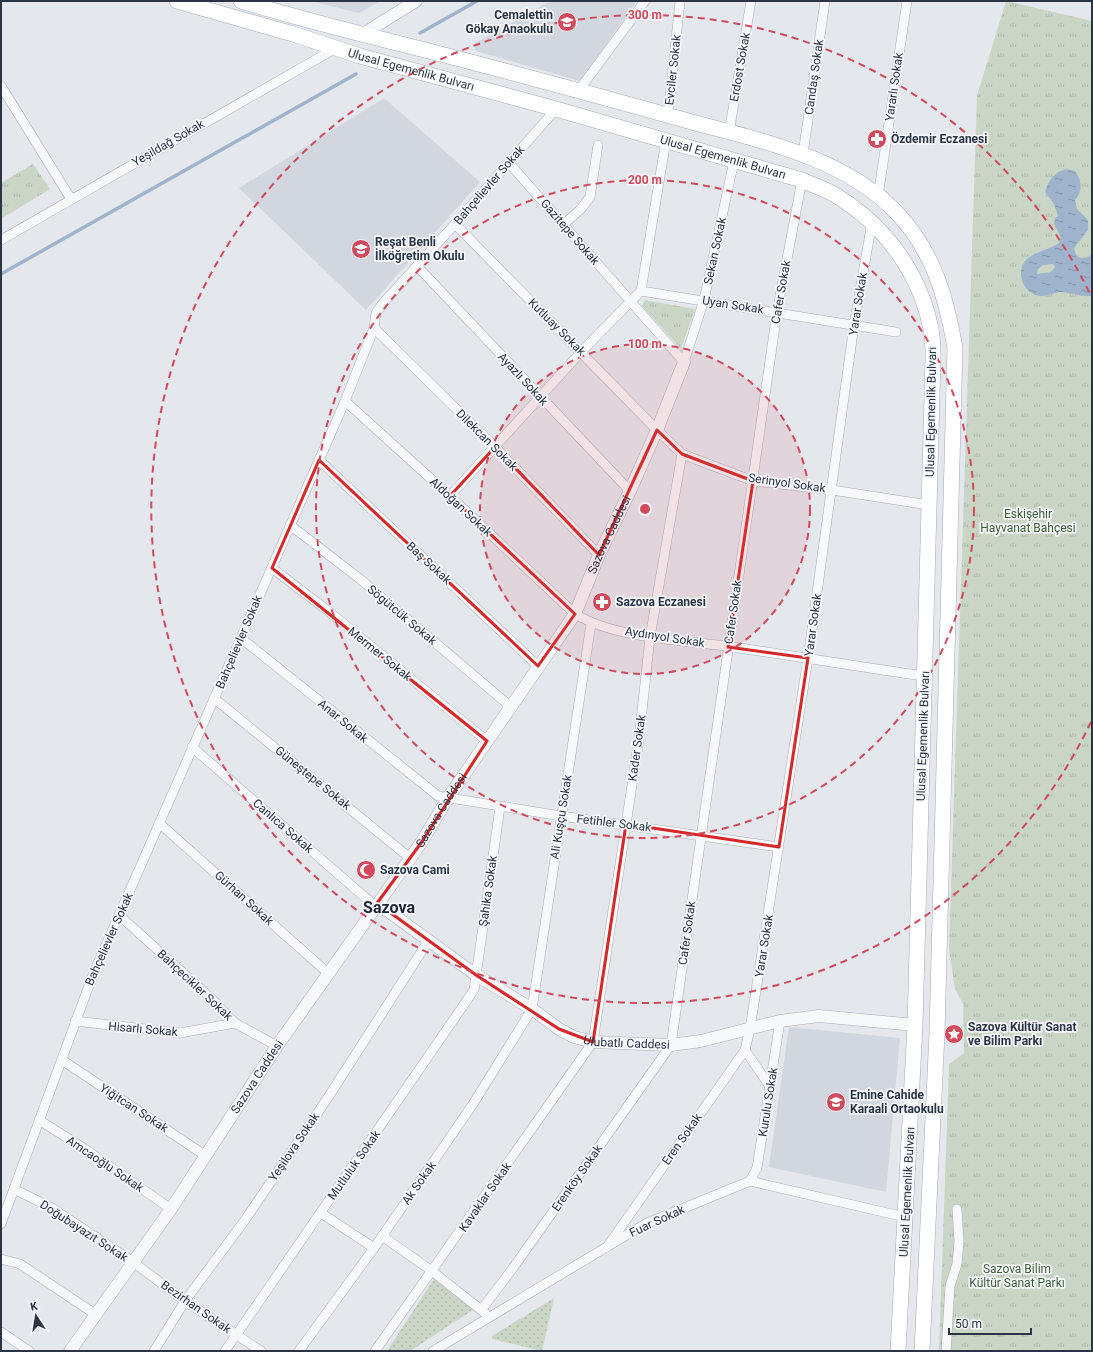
<svg xmlns="http://www.w3.org/2000/svg" width="1093" height="1352" viewBox="0 0 1093 1352" font-family="Roboto,sans-serif">
	<defs>
		<pattern id="grass-dots" width="8" height="8" patternUnits="userSpaceOnUse"><rect width="8" height="8" fill="#c9d6c5"/><path d="M2 2h.1M6 6h.1" fill="none" stroke="#adb8ab" stroke-width="1.8" stroke-linecap="round"/></pattern>
		<pattern id="park-tufts" width="24" height="20" patternUnits="userSpaceOnUse"><rect width="24" height="20" fill="#c9d6c5"/><path d="M3 7l-1-3M5 7V3M7 7l1-3M15 17l-1-3M17 17v-4M19 17l1-3" fill="none" stroke="#adb8ab"/></pattern>
		<pattern id="water-ripples" width="26" height="14" patternUnits="userSpaceOnUse"><rect width="26" height="14" fill="#9fb4cc"/><path d="M2 4q2-2 4 0t4 0M15 11q2-2 4 0t4 0" fill="none" stroke="#8293a7"/></pattern>
	</defs>
	<rect width="100%" height="100%" fill="#e4e7ec"/>
	<!-- built -->
	<g fill="#d2d6de">
		<polygon points="311,1 380,1 359,13"/>
		<polygon points="550,1 637,1 580,81 476,51 474,44"/>
		<polygon points="384,98 480,182 366,310 239,188"/>
		<polygon points="789,1027 900,1038 886,1192 769,1167"/>
	</g>
	<!-- grass -->
	<g fill="url(#grass-dots)">
		<polygon points="434,1279 473,1310 410,1351 387,1351"/>
		<polygon points="554,1298 542,1351 492,1339 492,1336"/>
	</g>
	<!-- park -->
	<g fill="url(#park-tufts)">
		<polygon points="1006,1 1092,21 1092,1351 939,1351 949,1064 964,1053 963,1004 955,989 949,949 977,96"/>
		<polygon points="33,164 50,189 1,219 1,183"/>
		<polygon points="645,300 695,309 681,349 642,306"/>
	</g>
	<!-- water -->
	<path fill="url(#water-ripples)" fill-rule="evenodd" d="M 1066,169 L 1075,171 C 1082,181 1083,190 1075,200 L 1077,209 L 1088,220 L 1088,230 L 1074,248 L 1076,255 L 1081,258 L 1089,257 L 1092,252 L 1092,296 C 1082,297 1071,293 1061,292 C 1054,292 1049,296 1043,296 C 1025,297 1014,273 1026,260 C 1035,251 1049,250 1059,243 L 1061,237 L 1054,224 L 1055,218 L 1058,216 L 1054,204 L 1045,192 C 1048,181 1054,172 1066,169 ZM 1053,264 L 1055,267 L 1051,272 L 1037,274 L 1038,269 L 1043,265 Z"/>
	<g fill="none" stroke-linecap="round" stroke-linejoin="round">
		<!-- stream -->
		<g stroke="#9fb4cc" stroke-width="3.5">
			<polyline points="420,33 477,1"/>
			<polyline points="1,274 356,74"/>
		</g>
		<defs>
			<g id="minor">
				<polyline points="1,86 71,199"/>
				<polyline points="579,90 645,1"/>
				<polyline points="668,116 680,1"/>
				<polyline points="729,133 751,1"/>
				<polyline points="803,154 825,1"/>
				<polyline points="509,163 684,362"/>
				<polyline points="878,197 907,1"/>
				<polyline points="455,224 657,430 682,454 753,481 832,490 929,505"/>
				<polyline points="564,224 581,209 590,197 598,145"/>
				<polyline points="1,240 336,48"/>
				<polyline points="417,266 630,491"/>
				<polyline points="641,291 896,332"/>
				<polyline points="374,328 495,447 599,555"/>
				<polyline points="684,362 704,300 734,161"/>
				<path d="M 345,401 L 450,496 L 575,614 C 617,639 683,640 732,647 C 796,656 860,667 924,676"/>
				<polyline points="319,460 538,666"/>
				<polyline points="450,496 581,352 641,291 666,140"/>
				<polyline points="290,525 360,579 511,707"/>
				<polyline points="272,568 327,610 487,741"/>
				<polyline points="241,638 438,796 561,816 779,847"/>
				<polyline points="215,699 410,858"/>
				<polyline points="192,747 375,906"/>
				<polyline points="159,823 329,974"/>
				<polyline points="120,916 213,1000 235,1023 277,1046"/>
				<polyline points="75,1021 180,1033 235,1023"/>
				<polyline points="745,1050 771,1088"/>
				<polyline points="62,1060 206,1156"/>
				<polyline points="39,1120 85,1149 171,1209"/>
				<polyline points="750,1181 757,1168 780,1021"/>
				<polyline points="14,1189 52,1208 133,1262 185,1301 261,1351"/>
				<polyline points="321,1213 374,1248"/>
				<polyline points="1,1224 94,972 345,401 374,328 376,313 384,302 455,224 556,109"/>
				<polyline points="382,1236 432,1271 485,1313"/>
				<polyline points="607,1247 745,1050 750,1029 808,658 854,325 872,222"/>
				<polyline points="1,1259 20,1264 95,1314"/>
				<polyline points="482,1309 513,1268 671,1045 777,312 802,180"/>
				<polyline points="1,1332 29,1351"/>
				<polyline points="154,1351 185,1301 245,1220 327,1099 429,940"/>
				<polyline points="225,1351 474,990 500,807"/>
				<polyline points="299,1351 374,1248 473,1104 532,1009 591,624"/>
				<polyline points="375,1351 593,1042 639,739 650,637 682,454"/>
				<polyline points="433,1351 645,1224 750,1181 905,1217"/>
				<polyline points="946,1351 950,1286 957,1264 959,1242 957,1209"/>
			</g>
			<g id="tertiary">
				<polyline points="363,34 416,1"/>
				<path id="s1" d="M 375,906 L 388,911 L 476,975 L 532,1009 L 559,1029 L 574,1037 L 593,1042 L 671,1045 L 701,1041 L 780,1021 L 819,1016 L 915,1025"/>
				<path id="s2" d="M 70,1351 L 171,1209 L 277,1046 L 421,843 L 448,798 L 575,614 L 599,555 L 630,491 L 657,430 L 684,362"/>
			</g>
			<g id="primary">
				<path id="s3" d="M 177,1 L 293,34 L 360,56 L 556,109 L 802,180 C 814,186 829,190 840,198 C 887,228 920,274 931,329 C 933,339 933,349 933,359 L 915,1025 L 898,1351"/>
				<path d="M 241,1 C 300,19 361,34 421,49 C 503,70 585,92 667,115 C 745,138 840,152 898,214 C 934,253 946,297 955,348 L 937,1033 L 922,1351"/>
			</g>
		</defs>
		<!-- minor casing -->
		<use href="#minor" stroke="#a9aeb7" stroke-width="10"/>
		<!-- tertiary casing -->
		<use href="#tertiary" stroke="#a9aeb7" stroke-width="13"/>
		<!-- primary casing -->
		<use href="#primary" stroke="#a3abb8" stroke-width="16"/>
		<!-- minor -->
		<use href="#minor" stroke="#f7f8fa" stroke-width="9"/>
		<!-- tertiary -->
		<use href="#tertiary" stroke="#f7f8fa" stroke-width="12"/>
		<!-- primary -->
		<use href="#primary" stroke="#fff" stroke-width="15"/>
	</g>
	<!-- marked area -->
	<path fill="none" stroke="#d62828" stroke-width="3" stroke-linejoin="round" d="M 657,430 L 682,454 L 753,481 L 728,647 L 808,658 L 779,847 L 626,824 L 593,1042 L 559,1029 L 476,975 L 388,911 L 375,906 L 421,843 L 487,741 L 272,568 L 319,460 L 538,666 L 575,614 L 450,496 L 495,447 L 599,555 Z"/>
	<!-- distance rings -->
	<circle cx="645" cy="509" r="165" fill="#d1495b" fill-opacity=".12"/>
	<g fill="none" stroke="#d1495b" stroke-width="2" stroke-dasharray="7 5">
		<circle cx="645" cy="509" r="165"/>
		<circle cx="645" cy="509" r="329"/>
		<path d="M1091 722A494 494 0 1 1 1091 296"/>
	</g>
	<!-- icons -->
	<defs>
		<symbol id="school-disc" viewBox="-11 -11 22 22"><circle r="9.5" fill="#d1495b" stroke="#f4f6f9"/><path d="M0-5L7-2L0 1L-7-2ZM-4 1L0 2.5L4 1V4Q0 6-4 4Z" fill="#fff"/></symbol>
		<symbol id="pharmacy-disc" viewBox="-11 -11 22 22"><circle r="9.5" fill="#d1495b" stroke="#f4f6f9"/><path d="M-2-6h4v4h4v4h-4v4h-4v-4h-4v-4h4Z" fill="#fff"/></symbol>
		<symbol id="mosque-disc" viewBox="-11 -11 22 22"><circle r="9.5" fill="#d1495b" stroke="#f4f6f9"/><path d="M3.5-4.9A6 6 0 1 0 3.5 4.9A5 5 0 1 1 3.5-4.9Z" fill="#fff"/></symbol>
		<symbol id="sight-disc" viewBox="-11 -11 22 22"><circle r="9.5" fill="#d1495b" stroke="#f4f6f9"/><path d="M0-6L1.8-2.2L6-1.7L2.9 1.2L3.7 5.4L0 3.3L-3.7 5.4L-2.9 1.2L-6-1.7L-1.8-2.2Z" fill="#fff"/></symbol>
	</defs>
	<g fill-rule="evenodd">
		<use href="#school-disc" x="556" y="11" width="22" height="22"/>
		<use href="#pharmacy-disc" x="866" y="128" width="22" height="22"/>
		<use href="#school-disc" x="350" y="238" width="22" height="22"/>
		<use href="#pharmacy-disc" x="591" y="591" width="22" height="22"/>
		<use href="#mosque-disc" x="355" y="859" width="22" height="22"/>
		<use href="#sight-disc" x="943" y="1023" width="22" height="22"/>
		<use href="#school-disc" x="825" y="1091" width="22" height="22"/>
	</g>
	<g text-anchor="middle" dominant-baseline="central" stroke-width="3.5" stroke-linejoin="round" paint-order="stroke">
		<!-- poi labels -->
		<g font-size="12" font-weight="bold" fill="#2b3445" stroke="#f4f6f9" text-anchor="start">
			<text x="553" y="15" text-anchor="end">Cemalettin<tspan x="553" dy="14">Gökay Anaokulu</tspan></text>
			<text x="891" y="139">Özdemir Eczanesi</text>
			<text x="375" y="242">Reşat Benli<tspan x="375" dy="14">İlköğretim Okulu</tspan></text>
			<text x="616" y="602">Sazova Eczanesi</text>
			<text x="380" y="870">Sazova Cami</text>
			<text x="968" y="1027">Sazova Kültür Sanat<tspan x="968" dy="14">ve Bilim Parkı</tspan></text>
			<text x="850" y="1095">Emine Cahide<tspan x="850" dy="14">Karaali Ortaokulu</tspan></text>
		</g>
		<!-- street labels -->
		<g font-size="12" fill="#2b3445" stroke="#f4f6f9">
			<text transform="translate(740 67) rotate(-80)">Erdost Sokak</text>
			<text stroke="none"><textPath href="#s3" startOffset="244">Ulusal Egemenlik Bulvarı</textPath></text>
			<text transform="translate(673 70) rotate(-84)">Evciler Sokak</text>
			<text transform="translate(814 77) rotate(-82)">Candaş Sokak</text>
			<text transform="translate(894 87) rotate(-82)">Yararlı Sokak</text>
			<text transform="translate(168 143) rotate(-30)">Yeşildağ Sokak</text>
			<text stroke="none"><textPath href="#s3" startOffset="568">Ulusal Egemenlik Bulvarı</textPath></text>
			<text transform="translate(489 185) rotate(-49)">Bahçelievler Sokak</text>
			<text transform="translate(570 232) rotate(49)">Gazitepe Sokak</text>
			<text transform="translate(715 251) rotate(-78)">Sekan Sokak</text>
			<text transform="translate(781 292) rotate(-80)">Cafer Sokak</text>
			<text transform="translate(858 304) rotate(-81)">Yarar Sokak</text>
			<text transform="translate(733 305) rotate(9)">Uyan Sokak</text>
			<text transform="translate(557 327) rotate(45)">Kutluay Sokak</text>
			<text transform="translate(523 379) rotate(47)">Ayazlı Sokak</text>
			<text transform="translate(931 412) rotate(-89)">Ulusal Egemenlik Bulvarı</text>
			<text transform="translate(487 440) rotate(45)">Dilekcan Sokak</text>
			<text transform="translate(787 483) rotate(8)">Serinyol Sokak</text>
			<text transform="translate(461 507) rotate(43)">Aldoğan Sokak</text>
			<text stroke="none"><textPath href="#s2" startOffset="980">Sazova Caddesi</textPath></text>
			<text transform="translate(429 563) rotate(43)">Baş Sokak</text>
			<text transform="translate(733 612) rotate(-82)">Cafer Sokak</text>
			<text transform="translate(402 615) rotate(40)">Sögütcük Sokak</text>
			<text transform="translate(813 625) rotate(-82)">Yarar Sokak</text>
			<text transform="translate(665 637) rotate(9)">Aydınyol Sokak</text>
			<text transform="translate(239 642) rotate(-67)">Bahçelievler Sokak</text>
			<text transform="translate(380 654) rotate(39)">Mermer Sokak</text>
			<text transform="translate(343 721) rotate(39)">Anar Sokak</text>
			<text transform="translate(923 736) rotate(-88)">Ulusal Egemenlik Bulvarı</text>
			<text transform="translate(637 748) rotate(-82)">Kader Sokak</text>
			<text transform="translate(313 778) rotate(39)">Güneştepe Sokak</text>
			<text stroke="none"><textPath href="#s2" startOffset="656">Sazova Caddesi</textPath></text>
			<text transform="translate(561 817) rotate(-81)">Ali Kuşçu Sokak</text>
			<text transform="translate(614 823) rotate(7)">Fetihler Sokak</text>
			<text transform="translate(283 826) rotate(41)">Canlıca Sokak</text>
			<text transform="translate(488 891) rotate(-82)">Şahika Sokak</text>
			<text transform="translate(244 898) rotate(42)">Gürhan Sokak</text>
			<text transform="translate(687 933) rotate(-82)">Cafer Sokak</text>
			<text transform="translate(109 939) rotate(-66)">Bahçelievler Sokak</text>
			<text transform="translate(764 946) rotate(-81)">Yarar Sokak</text>
			<text transform="translate(195 985) rotate(43)">Bahçecikler Sokak</text>
			<text transform="translate(143 1029) rotate(5)">Hisarlı Sokak</text>
			<text stroke="none"><textPath href="#s1" startOffset="292">Ulubatlı Caddesi</textPath></text>
			<text stroke="none"><textPath href="#s2" startOffset="332">Sazova Caddesi</textPath></text>
			<text transform="translate(768 1102) rotate(-81)">Kurulu Sokak</text>
			<text transform="translate(134 1108) rotate(33)">Yiğitcan Sokak</text>
			<text transform="translate(682 1139) rotate(-55)">Eren Sokak</text>
			<text transform="translate(294 1147) rotate(-56)">Yeşilova Sokak</text>
			<text transform="translate(105 1164) rotate(34)">Amcaoğlu Sokak</text>
			<text transform="translate(354 1165) rotate(-55)">Mutluluk Sokak</text>
			<text transform="translate(577 1178) rotate(-55)">Erenköy Sokak</text>
			<text transform="translate(419 1183) rotate(-55)">Ak Sokak</text>
			<text transform="translate(907 1192) rotate(-87)">Ulusal Egemenlik Bulvarı</text>
			<text transform="translate(485 1197) rotate(-55)">Kavaklar Sokak</text>
			<text transform="translate(657 1221) rotate(-25)">Fuar Sokak</text>
			<text transform="translate(84 1231) rotate(33)">Doğubayazıt Sokak</text>
			<text transform="translate(196 1307) rotate(35)">Bezirhan Sokak</text>
		</g>
		<!-- park labels -->
		<g font-size="12" fill="#3f6138" stroke="#f4f6f9">
			<text x="1028" y="514">Eskişehir<tspan x="1028" dy="14">Hayvanat Bahçesi</tspan></text>
			<text x="1017" y="1269">Sazova Bilim<tspan x="1017" dy="14">Kültür Sanat Parkı</tspan></text>
		</g>
		<!-- district labels -->
		<g font-size="16" font-weight="bold" fill="#1d2536" stroke="#f4f6f9">
			<text x="389" y="907">Sazova</text>
		</g>
	</g>
	<circle cx="645" cy="509" r="6" fill="#d1495b" stroke="#f4f6f9" stroke-width="2"/>
	<g font-size="12" text-anchor="middle" font-weight="bold" fill="#d1495b" stroke="#f4f6f9" stroke-width="3.5" stroke-linejoin="round" paint-order="stroke">
		<text x="645" y="19">300 m</text>
		<text x="645" y="184">200 m</text>
		<text x="645" y="348">100 m</text>
	</g>
	<!-- border -->
	<rect width="1093" height="1352" fill="none" stroke="#2b3445" stroke-width="4"/>
	<!-- north arrow -->
	<g transform="translate(36 1316) rotate(348)" stroke="#f4f6f9" stroke-width="3" paint-order="stroke">
	<path d="M0-3L7 15L0 10L-7 15Z" fill="#2b3445"/>
	<text y="-6" font-size="11" font-weight="bold" text-anchor="middle" fill="#2b3445">K</text>
	</g>
	<!-- scale -->
	<path d="M949 1328v6h82v-6" fill="none" stroke="#2b3445" stroke-width="2"/>
	<text x="955" y="1328" font-size="12" fill="#2b3445" stroke="#f4f6f9" stroke-width="3" paint-order="stroke">50 m</text>
</svg>
